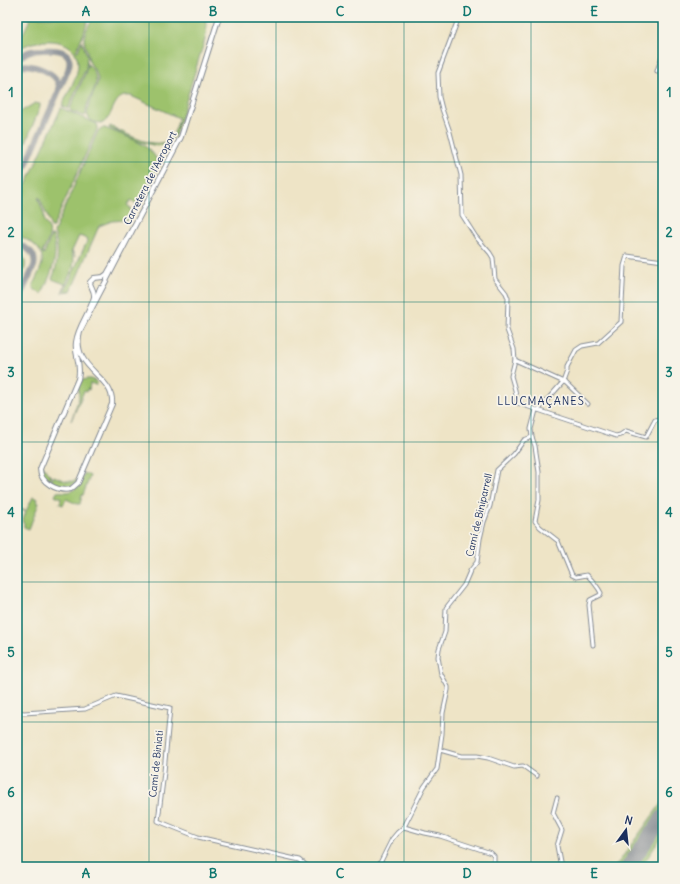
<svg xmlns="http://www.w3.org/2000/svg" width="680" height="884" viewBox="0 0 680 884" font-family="Delius,sans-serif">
	<rect width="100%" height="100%" fill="#f7f3e8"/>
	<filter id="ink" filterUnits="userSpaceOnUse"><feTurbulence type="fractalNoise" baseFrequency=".025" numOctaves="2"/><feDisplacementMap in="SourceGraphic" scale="8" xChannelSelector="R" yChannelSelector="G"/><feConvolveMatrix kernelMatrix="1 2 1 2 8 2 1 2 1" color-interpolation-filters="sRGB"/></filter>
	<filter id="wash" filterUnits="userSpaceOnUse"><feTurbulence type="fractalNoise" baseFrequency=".012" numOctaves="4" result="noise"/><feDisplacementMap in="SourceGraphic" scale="16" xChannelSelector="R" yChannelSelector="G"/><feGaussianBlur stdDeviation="0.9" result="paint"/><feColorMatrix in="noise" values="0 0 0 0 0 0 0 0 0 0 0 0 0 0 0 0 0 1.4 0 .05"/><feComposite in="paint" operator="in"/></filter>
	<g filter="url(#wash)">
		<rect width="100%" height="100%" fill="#eee4c6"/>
		<!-- green -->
		<g fill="#9dc26c" stroke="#5c7865">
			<path d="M 31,17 L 89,17 L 84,32 L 76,51 L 78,51 L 82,41 L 87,56 L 86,68 L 68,109 L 62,106 C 67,94 79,75 78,63 C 76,34 34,38 17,50 L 18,44 Z"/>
			<path d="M 94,17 L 204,17 C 210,31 204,42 200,55 L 178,128 L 175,136 L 169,142 L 164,145 L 157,146 L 140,142 L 109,128 L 110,126 C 124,132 158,153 170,138 C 175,133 177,124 179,118 L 131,96 C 112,93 115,115 103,123 C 71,123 98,92 98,79 C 97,72 93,69 90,63 C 88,59 88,55 87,51 C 86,47 84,43 84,39 C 84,32 90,23 94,17 Z"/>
			<path d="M 88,64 C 90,67 94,70 95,75 C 100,88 84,101 86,115 L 84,116 L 71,111 L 70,109 L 85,74 Z"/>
			<polygon points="35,103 40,104 40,107 17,165 17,114"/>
			<path d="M 61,108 L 97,124 L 98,127 L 53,227 L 51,227 C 49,224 50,221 48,218 C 45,211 42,204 39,197 L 38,198 L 44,214 L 44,222 C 55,231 47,242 42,253 L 44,254 L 51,236 L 53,236 C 59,259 51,273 42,294 L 36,291 L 33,287 C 34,280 39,274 41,267 C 47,249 30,241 17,235 L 17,205 Z"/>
			<path d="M 101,128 L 105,128 C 123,136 160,145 158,169 L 138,205 L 131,200 L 127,205 L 131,208 L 130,209 L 133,212 L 131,218 L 127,220 L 112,221 L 99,226 L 71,291 L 64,292 L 88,239 L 79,236 L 72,251 L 75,257 L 72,251 L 71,252 L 74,260 L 73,267 L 62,293 L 65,284 L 52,279 C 59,262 59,249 54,232 L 98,131 Z"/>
			<path d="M 17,252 C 30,258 26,273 17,281 Z"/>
			<polygon points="87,379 91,379 97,382 96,385 90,383 89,390 87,389 86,392 84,391 71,421 79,398 78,386 82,380"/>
			<path d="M 43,465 L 46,471 L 50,475 L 49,476 L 52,476 L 50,481 L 51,482 L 54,476 C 62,480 69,483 77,480 L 78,481 L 70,487 C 60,488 51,484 43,477 L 42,471 Z"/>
			<path d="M 84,473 L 90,476 L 83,495 L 82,495 L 80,504 L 77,504 L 66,499 L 63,505 L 60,504 L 61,498 L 59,497 L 56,497 L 55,496 L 57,492 C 61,491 63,492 67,492 C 78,491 81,481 84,473 Z"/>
			<polygon points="33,497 38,499 37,502 39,503 29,529 24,527 24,523 22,522 26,512 17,508 26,511"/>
			<polygon points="663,801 663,810 624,867 615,867"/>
			<polygon points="663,824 663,835 641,867 634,867"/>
		</g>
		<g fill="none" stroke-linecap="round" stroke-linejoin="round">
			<!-- taxiway -->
			<g stroke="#848a92" stroke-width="6">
				<path d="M 17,59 C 20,57 24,54 28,52 C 33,50 38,50 43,50 C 57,49 75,50 68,70 L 17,185"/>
				<path d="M 17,66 C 31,63 60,72 59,89"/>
				<path d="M 17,244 C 28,248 37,253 34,266 L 17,303"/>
			</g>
			<!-- runway -->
			<polyline stroke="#848a92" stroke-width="15" points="628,867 663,817"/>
		</g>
	</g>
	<g filter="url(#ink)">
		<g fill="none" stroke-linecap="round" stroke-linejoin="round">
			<defs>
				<g id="minor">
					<polyline points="459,17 438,73 439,97 442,109 450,132 461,175 462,215 476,237 490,253 493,258 495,279 506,293 508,298 507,330 514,349 515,360 511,376 515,390 517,403 616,436 620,435 626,431 646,437 655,420 663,418"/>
					<polyline points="657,71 663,53"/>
					<polyline points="515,360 566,383 588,404"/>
					<path d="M 536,410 L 531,429 L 532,437 L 535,446 L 539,472 L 539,500 L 535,521 L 540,527 L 558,541 L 572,575 L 576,577 L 587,575 C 592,580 598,587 601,593 L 600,595 L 590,600 L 589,605 L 593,645"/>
					<polyline points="538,410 563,382 567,371 567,367 576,350 582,346 598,343 621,322 624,266 627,256 663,261"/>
					<polyline points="17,712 24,713 85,709 116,696 170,708 164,772 158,821 198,837 300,860 308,867"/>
					<polyline points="440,750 461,756 477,756 488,758 514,767 523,766 537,776"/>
					<polyline points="557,798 553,813 562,830 557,846 561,867"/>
					<polyline points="404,827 425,833 440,836 491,853 494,856 494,867"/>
					<polyline points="378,867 392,839 397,833 404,827 424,787 437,769 442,734 443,713 448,690 448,687 441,674 438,657 439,649 445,632 446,608 464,585 470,571 477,562 480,539 484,522 490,506 497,470 514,454 524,440 532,437"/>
				</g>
				<g id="major">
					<path d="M 144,208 L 107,274 L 103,277 L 94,278 L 90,282 C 90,287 95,290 94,297 C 90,313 78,326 76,342 C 74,356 82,363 78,379 L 40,469 C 40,483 58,492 71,489 L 78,483 L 112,404 C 115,375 70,370 80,331 L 181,137 L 219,17"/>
					<polyline points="97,296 100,288"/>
				</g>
			</defs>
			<!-- minor casing -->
			<use href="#minor" stroke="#848a92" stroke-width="5"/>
			<!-- major casing -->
			<use href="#major" stroke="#848a92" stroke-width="6"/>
			<!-- minor -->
			<use href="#minor" stroke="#fff" stroke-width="3"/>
			<!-- major -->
			<use href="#major" stroke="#fff" stroke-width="4"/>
		</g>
	</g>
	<!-- grid -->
	<path fill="none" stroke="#0f766e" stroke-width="1" stroke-opacity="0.55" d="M 149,17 L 149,867M 276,17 L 276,867M 404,17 L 404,867M 531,17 L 531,867M 17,162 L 663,162M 17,302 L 663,302M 17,442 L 663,442M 17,582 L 663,582M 17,722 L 663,722"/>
	<g text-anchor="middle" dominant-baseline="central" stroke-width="3.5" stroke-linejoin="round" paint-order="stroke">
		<!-- street labels -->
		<g font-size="10" fill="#1b2f5e" stroke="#f7f3e8">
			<text transform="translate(150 178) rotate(-63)">Carretera de l'Aeroport</text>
			<text transform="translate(479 515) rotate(-77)">Camí de Biniparrell</text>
			<text transform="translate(156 764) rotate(-84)">Camí de Biniati</text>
		</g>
		<!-- neighbourhood labels -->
		<g font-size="11" letter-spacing="1" fill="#1b2f5e" stroke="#f7f3e8">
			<text x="541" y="401">LLUCMAÇANES</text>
		</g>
	</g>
	<!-- margin -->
	<rect width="680" height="884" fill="none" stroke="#f7f3e8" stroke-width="44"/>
	<!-- north arrow -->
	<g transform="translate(626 830) rotate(15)" stroke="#f7f3e8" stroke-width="3" paint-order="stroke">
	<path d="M0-3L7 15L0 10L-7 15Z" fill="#1b2f5e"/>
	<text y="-6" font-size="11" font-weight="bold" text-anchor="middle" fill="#1b2f5e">N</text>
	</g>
	<rect x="22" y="22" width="636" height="840" fill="none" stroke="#0f766e" stroke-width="1.5"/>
	<g font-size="13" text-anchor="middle" font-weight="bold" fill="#0f766e">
		<text x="86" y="16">A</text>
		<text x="213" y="16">B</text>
		<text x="340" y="16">C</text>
		<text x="467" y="16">D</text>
		<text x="594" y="16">E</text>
		<text x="11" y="97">1</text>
		<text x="669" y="97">1</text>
		<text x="11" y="237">2</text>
		<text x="669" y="237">2</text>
		<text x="11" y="377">3</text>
		<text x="669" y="377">3</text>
		<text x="11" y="517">4</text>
		<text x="669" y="517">4</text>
		<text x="11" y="657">5</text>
		<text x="669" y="657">5</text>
		<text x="11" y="797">6</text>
		<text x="669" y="797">6</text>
		<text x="86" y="878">A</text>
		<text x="213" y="878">B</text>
		<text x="340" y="878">C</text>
		<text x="467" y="878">D</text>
		<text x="594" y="878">E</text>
	</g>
</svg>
